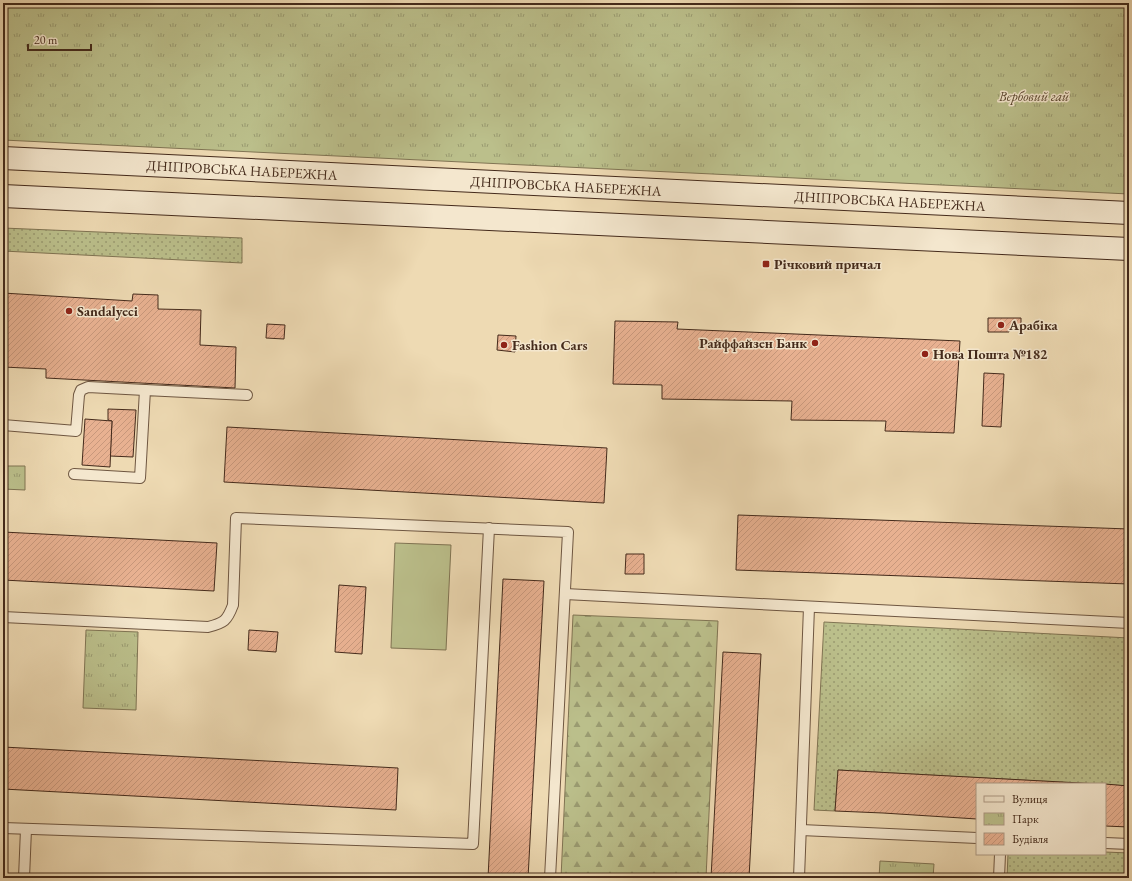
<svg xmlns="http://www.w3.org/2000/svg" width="1132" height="881" viewBox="0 0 1132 881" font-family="'EB Garamond',serif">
	<defs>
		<pattern id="grass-dots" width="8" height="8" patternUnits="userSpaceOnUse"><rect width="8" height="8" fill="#bbbf8b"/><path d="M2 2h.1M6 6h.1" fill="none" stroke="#9a9b71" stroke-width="1.8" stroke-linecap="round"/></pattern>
		<pattern id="forest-firs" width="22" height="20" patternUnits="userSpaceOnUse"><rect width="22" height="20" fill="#bbbf8b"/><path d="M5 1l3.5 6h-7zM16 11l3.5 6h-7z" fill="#9a9b71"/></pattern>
		<pattern id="park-tufts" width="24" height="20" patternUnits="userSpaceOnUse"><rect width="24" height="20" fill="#bbbf8b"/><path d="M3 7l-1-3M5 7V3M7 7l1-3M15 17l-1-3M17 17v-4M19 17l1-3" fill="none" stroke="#9a9b71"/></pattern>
		<pattern id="building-hatch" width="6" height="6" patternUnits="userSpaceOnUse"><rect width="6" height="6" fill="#e8b191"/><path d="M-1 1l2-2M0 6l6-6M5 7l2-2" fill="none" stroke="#c8987c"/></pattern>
	</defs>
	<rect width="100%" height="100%" fill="#eedab3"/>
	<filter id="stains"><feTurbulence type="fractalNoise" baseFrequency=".005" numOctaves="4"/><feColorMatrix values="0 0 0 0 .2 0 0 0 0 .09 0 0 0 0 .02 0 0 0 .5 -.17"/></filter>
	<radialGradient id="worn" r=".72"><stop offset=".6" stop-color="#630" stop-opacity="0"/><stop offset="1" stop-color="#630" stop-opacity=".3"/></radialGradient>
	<!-- grass -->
	<g fill="url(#grass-dots)" stroke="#807453">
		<polygon points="3,228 242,238 242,263 3,251"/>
		<polygon points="824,622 1129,638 1129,786 838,770 835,811 814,810"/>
		<polygon points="1105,852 1129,853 1129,878 1007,878 1008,854 1105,854"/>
	</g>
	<!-- forest -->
	<polygon fill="url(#forest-firs)" stroke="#807453" points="573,615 718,621 706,878 561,878"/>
	<!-- park -->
	<g fill="url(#park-tufts)" stroke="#807453">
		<polygon points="3,3 1129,3 1129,194 3,140"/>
		<polygon points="3,466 25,466 25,490 3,489"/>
		<polygon points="86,630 138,632 136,710 83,708"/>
		<polygon points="880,861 934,864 933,878 879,878"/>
	</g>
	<!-- pitch -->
	<polygon fill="#bbbf8b" stroke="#807453" points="395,543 451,545 446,650 391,648"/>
	<!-- building -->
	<g fill="url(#building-hatch)" stroke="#442a1b">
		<polygon points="3,293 132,301 133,294 158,295 158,309 201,310 200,345 236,347 235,388 46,378 46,369 3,367"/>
		<polygon points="988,318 1021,318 1021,328 1009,328 1009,332 988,332"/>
		<polygon points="615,321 678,322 677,329 960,341 954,433 885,431 886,421 791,420 792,401 662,399 662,385 613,384"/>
		<polygon points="267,324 285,325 284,339 266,338"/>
		<polygon points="498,335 516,336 515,352 497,350"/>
		<polygon points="984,373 1004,374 1001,427 982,426"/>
		<polygon points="108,409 136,410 133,457 110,456 112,421 108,420"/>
		<polygon points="85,419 112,421 110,467 82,465"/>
		<polygon points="227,427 607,448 604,503 224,482"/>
		<polygon points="738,515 1129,529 1129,584 736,570"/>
		<polygon points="3,532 217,543 214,591 3,580"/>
		<polygon points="626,554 644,554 644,574 625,574"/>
		<polygon points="503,579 544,581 528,878 488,878"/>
		<polygon points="339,585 366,587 362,654 335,652"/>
		<polygon points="249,630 278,632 276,652 248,650"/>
		<polygon points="723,652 761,654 749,878 711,878"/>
		<polygon points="3,747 398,768 396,810 3,789"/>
		<polygon points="838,770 1099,784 977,784 977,819 883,813 835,811"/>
		<polygon points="1105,784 1129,786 1129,827 1105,826"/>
	</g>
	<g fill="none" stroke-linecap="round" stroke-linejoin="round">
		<defs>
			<g id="service">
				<polyline points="3,425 76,431 79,395 81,390 88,387 145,390"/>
				<polyline points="74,474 140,478 145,390 247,395"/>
				<polyline points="565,594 1129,623"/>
				<path d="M 3,617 L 208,627 C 224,623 227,621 233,605 L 236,518 L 568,532 L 550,878"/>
				<polyline points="3,828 473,844 489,528"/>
				<polyline points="801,830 977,838"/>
				<polyline points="1105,843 1129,844"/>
				<polyline points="24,878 26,829"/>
				<polyline points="799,878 809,607"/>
				<polyline points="999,878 1000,854"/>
			</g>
			<g id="secondary">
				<polyline points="3,158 1129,213"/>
				<polyline points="3,196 1129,249"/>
			</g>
		</defs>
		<!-- service casing -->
		<use href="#service" stroke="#6e5641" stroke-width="12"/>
		<!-- secondary casing -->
		<use href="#secondary" stroke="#442a1b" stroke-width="24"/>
		<!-- service -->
		<use href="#service" stroke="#f4e7ce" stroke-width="10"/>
		<!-- secondary -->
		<use href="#secondary" stroke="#f4e7ce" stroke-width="22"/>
	</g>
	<!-- markers -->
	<g fill="#8f2418" stroke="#f4e7ce" stroke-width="1.5">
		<rect x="762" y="260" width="8" height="8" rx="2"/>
		<circle cx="69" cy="311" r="4"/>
		<circle cx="1001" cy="325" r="4"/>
		<circle cx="815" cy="343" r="4"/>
		<circle cx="504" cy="345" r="4"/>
		<circle cx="925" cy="354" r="4"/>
	</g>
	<g text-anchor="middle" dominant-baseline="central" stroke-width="3" stroke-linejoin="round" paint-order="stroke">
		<!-- park labels -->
		<g font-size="14" font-style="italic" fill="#5c4831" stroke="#f4e7ce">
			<text x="1034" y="96">Вербовий гай</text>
		</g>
		<!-- street labels -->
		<g font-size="14" fill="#442a1b" stroke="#f4e7ce">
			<text transform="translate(242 170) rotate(3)">ДНІПРОВСЬКА НАБЕРЕЖНА</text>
			<text transform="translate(566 186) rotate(3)">ДНІПРОВСЬКА НАБЕРЕЖНА</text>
			<text transform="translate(890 201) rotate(3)">ДНІПРОВСЬКА НАБЕРЕЖНА</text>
		</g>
		<!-- poi labels -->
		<g font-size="14" font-weight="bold" fill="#442a1b" stroke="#f4e7ce" text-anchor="start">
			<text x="774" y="264">Річковий причал</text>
			<text x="77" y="311">Sandalyeci</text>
			<text x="1009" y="325">Арабіка</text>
			<text x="807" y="343" text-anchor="end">Райффайзен Банк</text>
			<text x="512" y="345">Fashion Cars</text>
			<text x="933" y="354">Нова Пошта №182</text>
		</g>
	</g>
	<!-- margin -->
	<rect width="1132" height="881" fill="none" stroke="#eedab3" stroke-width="16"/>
	<rect x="4" y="4" width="1124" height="873" fill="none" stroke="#442a1b" stroke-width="2"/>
	<rect x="8" y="8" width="1116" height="865" fill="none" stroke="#442a1b"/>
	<!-- legend -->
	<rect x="976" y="783" width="130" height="72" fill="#f4e7ce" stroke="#ae9b86"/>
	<rect x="984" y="796" width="20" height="6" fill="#f4e7ce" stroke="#ae9b86"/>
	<text x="1012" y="803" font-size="12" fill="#442a1b">Вулиця</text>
	<rect x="984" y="813" width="20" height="12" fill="url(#park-tufts)" stroke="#ae9b86"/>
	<text x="1012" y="823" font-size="12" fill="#442a1b">Парк</text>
	<rect x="984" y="833" width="20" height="12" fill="url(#building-hatch)" stroke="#ae9b86"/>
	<text x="1012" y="843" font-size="12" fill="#442a1b">Будівля</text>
	<!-- scale -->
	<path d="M28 44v6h63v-6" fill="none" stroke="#442a1b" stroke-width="2"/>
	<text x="34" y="44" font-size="12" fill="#442a1b" stroke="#f4e7ce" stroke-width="3" paint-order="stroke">20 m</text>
	<rect width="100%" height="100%" filter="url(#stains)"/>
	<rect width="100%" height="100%" fill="url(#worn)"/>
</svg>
